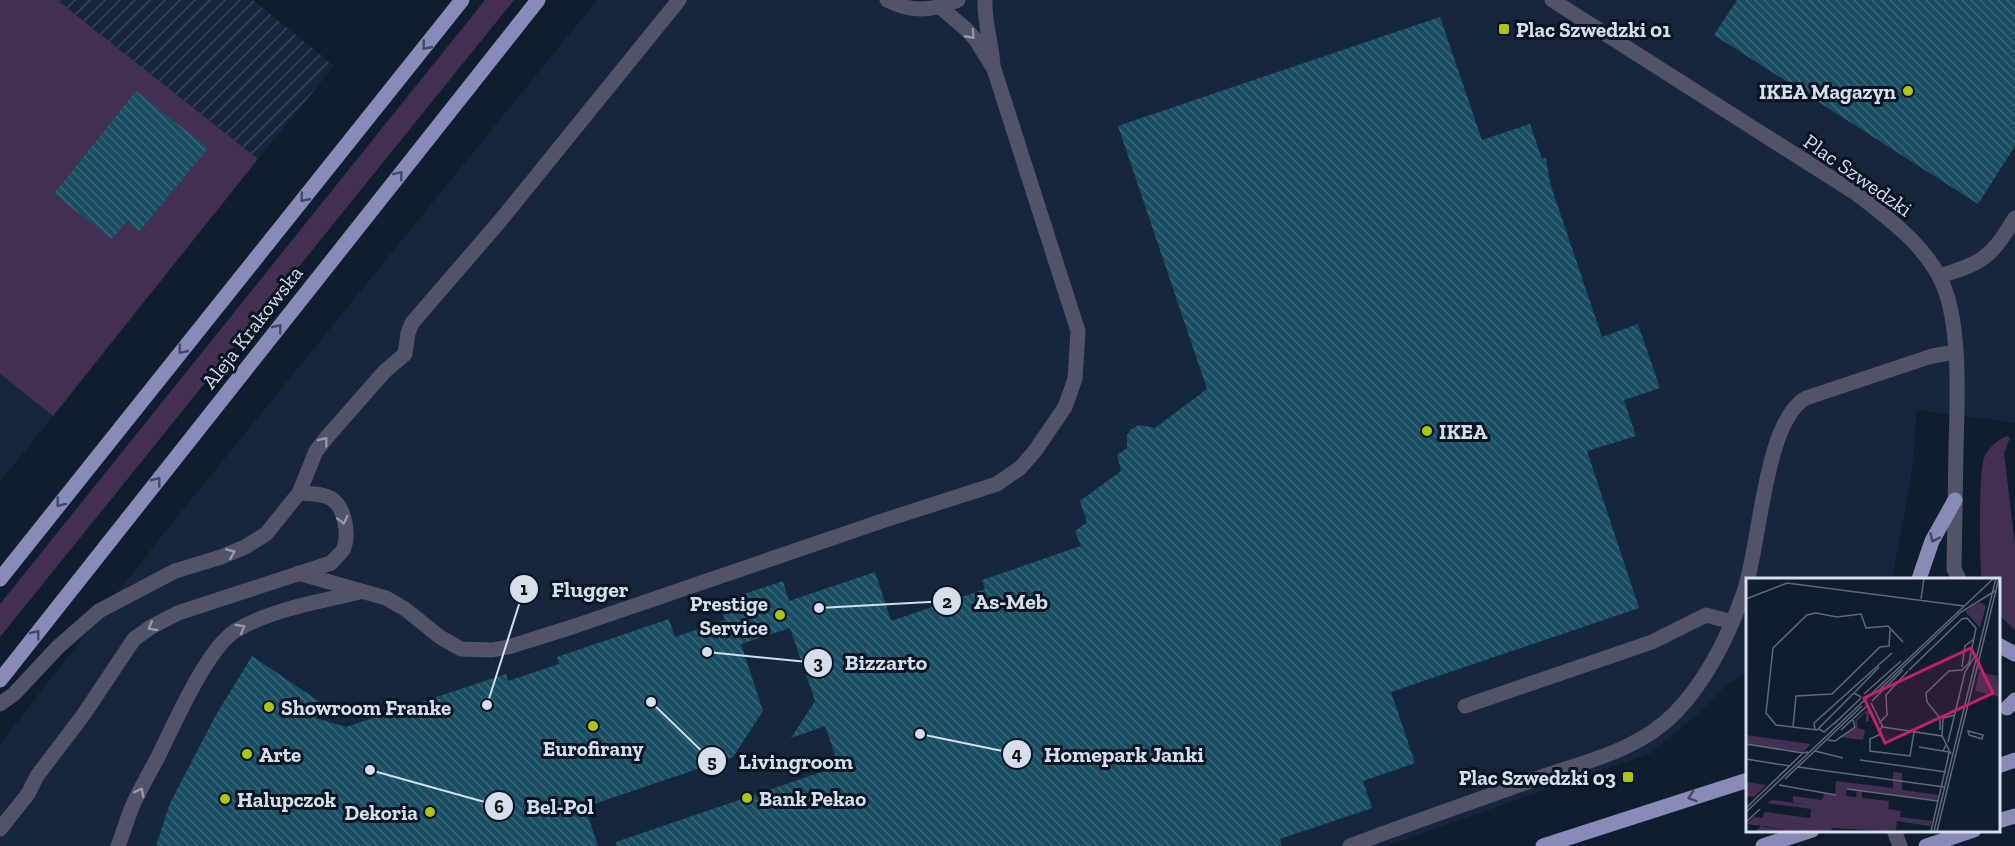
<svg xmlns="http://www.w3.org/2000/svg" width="2015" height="846" viewBox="0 0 2015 846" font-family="'Zilla Slab',serif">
	<defs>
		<pattern id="industrial-furrows" width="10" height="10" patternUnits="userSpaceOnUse" patternTransform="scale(1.5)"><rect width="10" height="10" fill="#15263d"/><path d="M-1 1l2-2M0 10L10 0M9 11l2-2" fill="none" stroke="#364559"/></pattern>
		<pattern id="building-back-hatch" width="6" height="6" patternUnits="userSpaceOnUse" patternTransform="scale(1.5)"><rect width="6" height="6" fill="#184d62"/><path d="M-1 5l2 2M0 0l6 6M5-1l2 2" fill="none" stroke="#396679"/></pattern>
	</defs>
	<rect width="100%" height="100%" fill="#101d2e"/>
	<!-- built -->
	<g fill="#15263d">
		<polygon points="597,0 2015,0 2015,423 1917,410 1911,479 1892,579 1748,579 1748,673 1727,684 1698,714 1651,753 1386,846 0,846 0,744 168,528"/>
		<polygon points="0,374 53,416 0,482"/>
	</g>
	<!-- industrial -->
	<polygon fill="url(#industrial-furrows)" points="57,0 253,0 334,66 258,159"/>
	<!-- grass -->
	<g fill="#432f52">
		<polygon points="0,0 57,0 258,159 53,416 0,374"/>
		<polygon points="485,0 514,0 0,637 0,604"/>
		<path d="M 2007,436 L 2010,438 L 2004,453 L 2015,545 L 2015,630 L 1999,615 L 1998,579 L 1982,579 C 1979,562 1979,472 1984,458 C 1988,448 1998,439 2007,436 Z"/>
	</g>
	<!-- building -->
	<g fill="url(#building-back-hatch)">
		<polygon points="1737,0 2015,0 2015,146 1978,204 1714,35"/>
		<polygon points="1440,17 1482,140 1530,124 1542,159 1546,158 1550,183 1602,337 1638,324 1660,388 1624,400 1636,436 1587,451 1639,608 1391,692 1415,763 1363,781 1372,808 1280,839 1282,846 616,846 616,842 839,766 825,726 791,738 815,701 790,628 741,644 763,711 733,757 585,807 598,846 156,846 170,803 216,715 252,656 320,702 316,718 346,727 506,674 508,681 559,664 557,657 669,619 675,637 725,620 719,602 783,581 789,601 875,572 891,621 985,589 982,580 1081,546 1075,531 1087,522 1080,501 1121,471 1117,455 1127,448 1127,435 1130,430 1139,425 1155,428 1207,389 1118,126"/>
		<polygon points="136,91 208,148 139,232 127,221 112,239 54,194"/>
	</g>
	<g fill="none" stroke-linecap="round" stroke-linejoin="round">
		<!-- minor -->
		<g stroke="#525369" stroke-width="15">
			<path d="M 887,0 C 913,13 932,11 958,0"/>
			<path d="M 985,0 C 984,23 992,44 993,66"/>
			<path d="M 1552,0 L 1857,194 C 1888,218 1922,243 1940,278 C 1962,321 1957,402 1956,450 C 1955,490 1955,529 1954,569 L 1959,579"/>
			<path d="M 1939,276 C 1984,263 1991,257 2015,218"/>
			<polyline points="298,573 386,598 405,609 440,637 461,649 492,650 508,647 572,627 885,520 997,484 1020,468 1035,451 1065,407 1075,379 1078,331 994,69 976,40 966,29 940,7"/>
			<polyline points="0,704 14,694 58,647 99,611 175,571 221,557 245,547 266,534 299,493 316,451 327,437 385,371 405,354 408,333 412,323 500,221 679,0"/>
			<polyline points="1465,706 1652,642 1706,615 1732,622"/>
			<path d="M 0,829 L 28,794 L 37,776 L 50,759 L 84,714 L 134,639 L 151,627 L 178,613 L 331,563 C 335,558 341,554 344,548 C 349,534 345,508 332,499 C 323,493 310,494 299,493"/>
			<polyline points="1894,830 1900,846"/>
			<path d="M 118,846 C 123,833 127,820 132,807 C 140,789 150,772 159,755 C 174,724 207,649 235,631 C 272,609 318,602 360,592"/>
			<path d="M 1350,846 C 1410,823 1472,802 1533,780 C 1582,762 1637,752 1675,713 C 1707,680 1729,635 1744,592 C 1760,547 1764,421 1806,398 L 1932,356 L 1955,352"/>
		</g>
		<!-- major -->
		<g stroke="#888ab8" stroke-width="15">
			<polyline points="0,579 462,0"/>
			<polyline points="1919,579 1932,541 1955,500"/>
			<polyline points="1998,645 2015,654"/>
			<polyline points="0,680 538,0"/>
			<polyline points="2007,708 2015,700"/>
			<polyline points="1998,766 2015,760"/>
			<polyline points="1998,821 2015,816"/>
			<polyline points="1543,846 1748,780"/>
			<polyline points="1763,846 1812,830"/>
			<polyline points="1926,846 1974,830"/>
		</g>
	</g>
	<!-- one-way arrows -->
	<defs><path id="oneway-chevron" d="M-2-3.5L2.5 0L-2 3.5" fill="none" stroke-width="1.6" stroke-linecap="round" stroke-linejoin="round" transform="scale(1.5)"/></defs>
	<g stroke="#9498aa">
		<use href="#oneway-chevron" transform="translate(971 35) rotate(48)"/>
		<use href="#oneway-chevron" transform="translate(324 441) rotate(-52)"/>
		<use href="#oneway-chevron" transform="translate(343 520) rotate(76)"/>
		<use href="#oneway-chevron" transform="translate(231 553) rotate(-23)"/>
		<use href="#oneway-chevron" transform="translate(152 627) rotate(149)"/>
		<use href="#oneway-chevron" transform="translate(241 628) rotate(-30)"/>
		<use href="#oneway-chevron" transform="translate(140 792) rotate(-63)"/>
	</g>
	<g stroke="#414967">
		<use href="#oneway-chevron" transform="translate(426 46) rotate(129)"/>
		<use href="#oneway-chevron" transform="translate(399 175) rotate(-52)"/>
		<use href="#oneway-chevron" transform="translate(304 198) rotate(129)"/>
		<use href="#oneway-chevron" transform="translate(278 328) rotate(-52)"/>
		<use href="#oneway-chevron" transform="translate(182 350) rotate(129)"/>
		<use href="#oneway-chevron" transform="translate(157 481) rotate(-52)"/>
		<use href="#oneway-chevron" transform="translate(60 503) rotate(128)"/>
		<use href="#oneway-chevron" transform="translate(1934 538) rotate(114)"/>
		<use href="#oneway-chevron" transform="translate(36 634) rotate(-52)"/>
		<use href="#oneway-chevron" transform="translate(1692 797) rotate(162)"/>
	</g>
	<!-- markers -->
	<g fill="#aec509" stroke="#071424" stroke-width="2">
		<rect x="1498" y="23" width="12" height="12" rx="3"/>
		<circle cx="1908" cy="91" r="6"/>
		<circle cx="1427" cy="431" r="6"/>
		<circle cx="780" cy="615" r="6"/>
		<circle cx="269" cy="707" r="6"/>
		<circle cx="593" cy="726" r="6"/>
		<circle cx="247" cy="754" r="6"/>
		<rect x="1622" y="771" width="12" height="12" rx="3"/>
		<circle cx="747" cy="798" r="6"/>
		<circle cx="225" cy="799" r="6"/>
		<circle cx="430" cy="812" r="6"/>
	</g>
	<g text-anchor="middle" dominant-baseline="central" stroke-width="6" stroke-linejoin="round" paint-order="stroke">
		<!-- poi labels -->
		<g font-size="21" font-weight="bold" fill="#d5deea" stroke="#071424" text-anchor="start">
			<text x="1516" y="29">Plac Szwedzki 01</text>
			<text x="1896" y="91" text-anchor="end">IKEA Magazyn</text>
			<text x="1439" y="431">IKEA</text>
			<text x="768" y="603" text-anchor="end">Prestige<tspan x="768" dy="24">Service</tspan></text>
			<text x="281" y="707">Showroom Franke</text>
			<text x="593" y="748" text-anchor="middle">Eurofirany</text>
			<text x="259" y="754">Arte</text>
			<text x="1616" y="777" text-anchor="end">Plac Szwedzki 03</text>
			<text x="759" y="798">Bank Pekao</text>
			<text x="237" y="799">Halupczok</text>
			<text x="418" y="812" text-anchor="end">Dekoria</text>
		</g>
		<!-- street labels -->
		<g font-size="21" fill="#d5deea" stroke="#071424">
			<text transform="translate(1858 175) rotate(35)">Plac Szwedzki</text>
			<text transform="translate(252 327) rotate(-52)">Aleja Krakowska</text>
		</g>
	</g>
	<!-- overview -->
	<g transform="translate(1746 578)">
		<rect width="254" height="254" fill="#101d2e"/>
		<path d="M 233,94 L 251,98 L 253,119 L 229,113 ZM 122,131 L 126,133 L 128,142 L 123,135 L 123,143 L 120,144 L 120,134 L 111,143 L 112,150 L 119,152 L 117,162 L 93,159 L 110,149 L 109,142 ZM 0,157 L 65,166 L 57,174 L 0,166 ZM 147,194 L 156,195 L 156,212 L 192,217 L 191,222 L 101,211 L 100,218 L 110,219 L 111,213 L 116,213 L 116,220 L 143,223 L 142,231 L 155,233 L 154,239 L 186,243 L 184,248 L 151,243 L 150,252 L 141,253 L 86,250 L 85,253 L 10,253 L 15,248 L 0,246 L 8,239 L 17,240 L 18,234 L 64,240 L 65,231 L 20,225 L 27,222 L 64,227 L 47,224 L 47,218 L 76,222 L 78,216 L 89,216 L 90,203 L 147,210 ZM 18,241 L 27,242 L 29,247 L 34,243 L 75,249 L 46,246 L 38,247 L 36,252 L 18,249 ZM 0,204 L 14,206 L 20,207 L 8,219 L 0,218 Z" fill="#432f52" fill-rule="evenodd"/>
		<path d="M 18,241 L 27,242 L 29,247 L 33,243 L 75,249 L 72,251 L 46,246 L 38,247 L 36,252 L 18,248 Z" fill="#432f52"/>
		<path d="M 234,24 L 240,28 L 234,50 L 219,33 Z" fill="#432f52"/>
		<path fill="none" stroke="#5f6a79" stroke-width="1.5" d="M 0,21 L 41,5 L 218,28M 175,21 L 178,0M 216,89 L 219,68 L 228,61M 163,92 L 216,41 L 221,40 L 230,50 L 223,85 L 216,92 L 203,93 L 180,115 L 181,124 L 194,140 L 194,152M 133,112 L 215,34 L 249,13M 109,114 L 133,89M 118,116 L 155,83M 115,119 L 108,115 L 71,152 L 30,147 L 20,135 L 27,70 L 61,37 L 70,35 L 91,39 L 115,36 L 120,50 L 142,48 L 157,64M 126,123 L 157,92M 125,125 L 137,149 L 196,158 L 205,176M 133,145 L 141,137 L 140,117 L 162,93M 88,146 L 115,120M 136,148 L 133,157 L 124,161 L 124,173 L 164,178 L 168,154M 47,149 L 50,118 L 86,116 L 134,69 L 143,68 L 144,52M 69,151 L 68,145 L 146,75M 73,151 L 78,154 L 93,141M 95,152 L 122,127M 222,153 L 237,157 L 236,161 L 223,157 ZM 196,158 L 197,140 L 209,137M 82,162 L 89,163 L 109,149 L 107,142M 202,164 L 219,94 L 230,76M 0,166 L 57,175M 173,169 L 197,173M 69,173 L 97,180M 0,181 L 44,188M 114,182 L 200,194M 52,189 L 198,209M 39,201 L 116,128M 33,207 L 90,217M 101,211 L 192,223M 0,230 L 57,175 L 62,174M 0,234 L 248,0M 0,244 L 14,231M 185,253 L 202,180 L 203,174 L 197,173 L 200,167M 188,253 L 250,0M 191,253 L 253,0"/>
		<path fill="#c32262" fill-opacity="0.15" stroke="#c32262" stroke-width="3" d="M 225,70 L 247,115 L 139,165 L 118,120 Z"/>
		<rect width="254" height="254" fill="none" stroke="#d5deea" stroke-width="3"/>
	</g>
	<!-- callouts -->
	<path fill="none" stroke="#d5deea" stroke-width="2" d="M487 705L524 589M819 608L947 601M707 652L818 663M920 734L1017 754M651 702L712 761M370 770L499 806"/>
	<g fill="#d5deea" stroke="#071424" stroke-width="2">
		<circle cx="487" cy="705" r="6"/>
		<circle cx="819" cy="608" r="6"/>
		<circle cx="707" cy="652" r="6"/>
		<circle cx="920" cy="734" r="6"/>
		<circle cx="651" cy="702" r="6"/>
		<circle cx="370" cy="770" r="6"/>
		<circle cx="524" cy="589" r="15"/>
		<circle cx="947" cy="601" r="15"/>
		<circle cx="818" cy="663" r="15"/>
		<circle cx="1017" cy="754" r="15"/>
		<circle cx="712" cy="761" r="15"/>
		<circle cx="499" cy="806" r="15"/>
	</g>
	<g font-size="18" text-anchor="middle" font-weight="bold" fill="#111">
		<text x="524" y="595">1</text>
		<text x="947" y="608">2</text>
		<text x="818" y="669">3</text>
		<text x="1017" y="760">4</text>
		<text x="712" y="768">5</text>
		<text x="499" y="813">6</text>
	</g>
	<g font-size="22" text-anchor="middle" font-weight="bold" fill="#d5deea" stroke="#071424" stroke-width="6" stroke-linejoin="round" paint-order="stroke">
		<text x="590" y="597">Flugger</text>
		<text x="1011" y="609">As-Meb</text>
		<text x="886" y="670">Bizzarto</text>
		<text x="1124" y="762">Homepark Janki</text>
		<text x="796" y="769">Livingroom</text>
		<text x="560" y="814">Bel-Pol</text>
	</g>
</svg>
